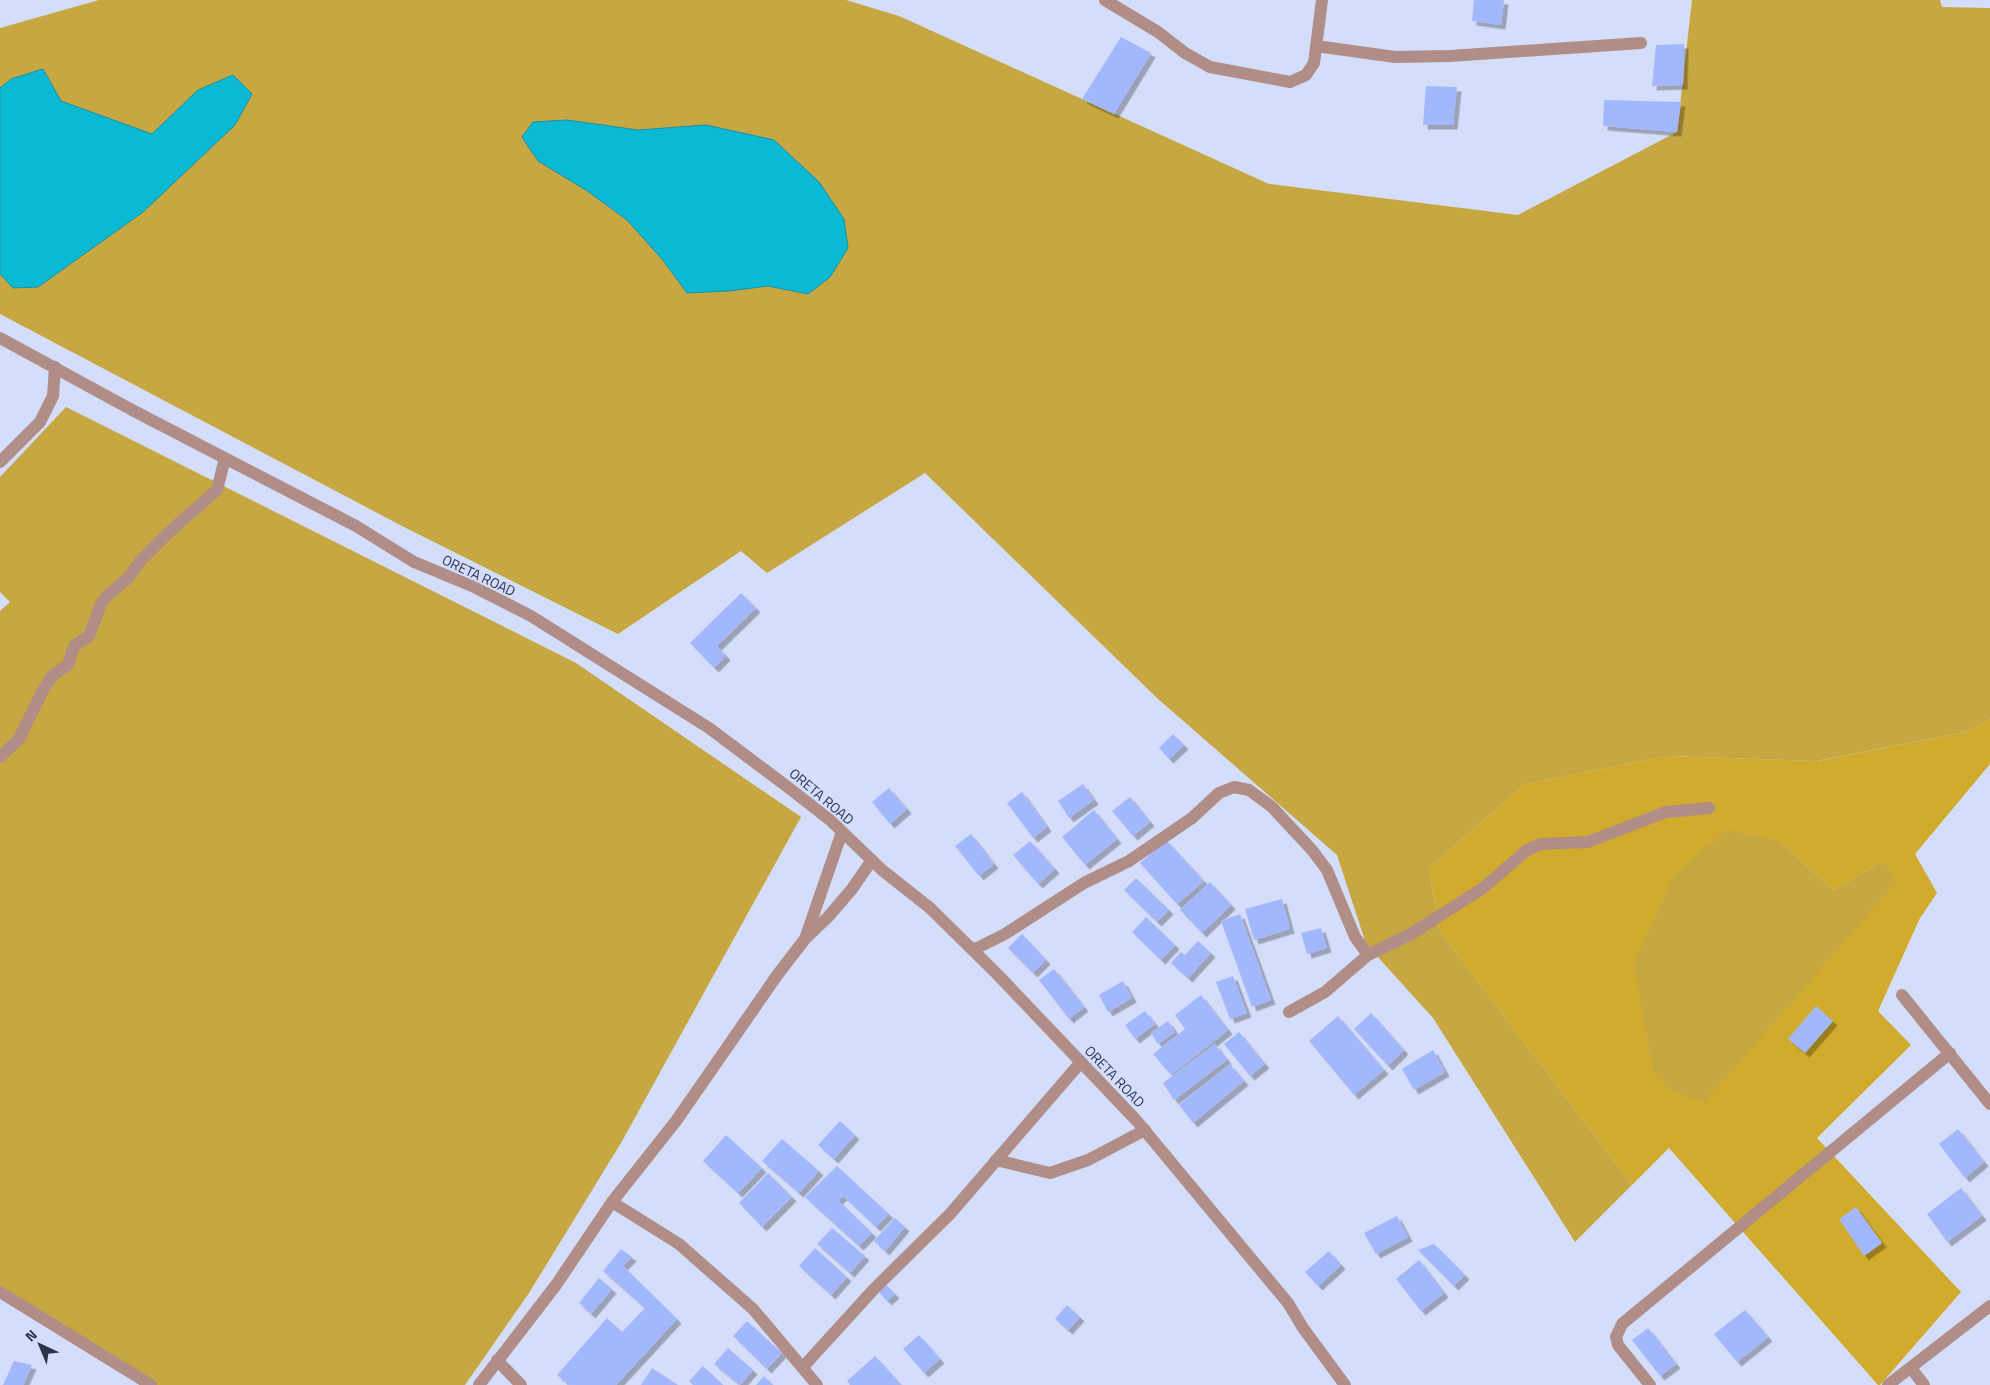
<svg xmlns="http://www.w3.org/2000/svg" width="1990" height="1385" viewBox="0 0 1990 1385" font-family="'Titillium Web',sans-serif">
	<defs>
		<filter id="shadow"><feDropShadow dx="4.5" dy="4.5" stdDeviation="0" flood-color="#0004"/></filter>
	</defs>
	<rect width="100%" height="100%" fill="#d4ddf9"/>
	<!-- green -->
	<path fill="#d1ab2d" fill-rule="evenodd" d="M 1990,719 L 1990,764 L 1915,854 L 1937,893 L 1920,918 L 1878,1011 L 1911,1045 L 1817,1138 L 1961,1292 L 1880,1385 L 1878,1385 L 1669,1148 L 1632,1185 L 1439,930 L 1429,868 L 1525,784 L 1667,756 L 1817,761 L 1966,732 ZM 1779,841 L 1834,890 L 1881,862 L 1653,1071 L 1646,1020 Z"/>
	<!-- forest -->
	<g fill="#c7a741">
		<polygon points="99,0 846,0 899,16 1269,184 1518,215 1677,132 1692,0 1940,0 1942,7 1990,8 1990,719 1966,732 1816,761 1667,756 1525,784 1429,868 1439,930 1632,1185 1575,1242 1433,1018 1366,944 1337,855 1157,698 925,473 767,573 741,551 618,634 402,526 0,314 0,28"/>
		<polygon points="66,407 576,663 801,817 621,1143 529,1293 465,1385 141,1385 0,1291 0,611 10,602 0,592 0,477"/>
		<polygon points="1726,829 1779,841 1834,890 1881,862 1897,881 1704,1103 1670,1090 1653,1071 1634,962 1673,878"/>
	</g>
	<!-- water -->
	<g fill="#0bbad2" stroke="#1491aa">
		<polygon points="43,69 61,101 152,134 198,90 233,75 252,94 235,125 143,212 38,287 13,288 0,274 0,88 11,79"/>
		<polygon points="567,120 638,130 706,125 774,140 819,182 844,219 848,248 830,277 808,294 768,286 729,291 687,293 662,259 627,220 586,190 538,161 522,137 533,122"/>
	</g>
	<!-- building -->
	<g fill="#a3b8fc" filter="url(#shadow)">
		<polygon points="1474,0 1504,0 1501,25 1472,21"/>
		<polygon points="1121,37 1151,53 1114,114 1082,99"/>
		<polygon points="1684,44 1683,85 1652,86 1656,45"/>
		<polygon points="1426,86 1457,87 1453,125 1423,125"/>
		<polygon points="1604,100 1681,102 1677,132 1603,126"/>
		<polygon points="741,593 756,608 717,646 726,656 714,668 690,643"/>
		<polygon points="1173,734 1184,745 1169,759 1159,748"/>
		<polygon points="1083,784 1094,800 1069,818 1058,801"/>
		<polygon points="889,788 907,809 890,824 872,802"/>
		<polygon points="1022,792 1047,827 1033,838 1007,803"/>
		<polygon points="1130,797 1150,822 1133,836 1112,811"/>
		<polygon points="1094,810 1117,839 1085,865 1062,837"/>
		<polygon points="971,834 994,864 979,876 955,846"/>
		<polygon points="1166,840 1204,881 1177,904 1140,863"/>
		<polygon points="1030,841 1055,869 1038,884 1013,855"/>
		<polygon points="1136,878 1169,910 1157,922 1124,890"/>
		<polygon points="1210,882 1231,905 1202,933 1180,910"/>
		<polygon points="1282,899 1290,929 1254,940 1245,909"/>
		<polygon points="1240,914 1271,1000 1252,1007 1221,921"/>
		<polygon points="1146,917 1175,945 1161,960 1132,932"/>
		<polygon points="1321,928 1327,948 1307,954 1301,933"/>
		<polygon points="1022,934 1046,960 1033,973 1008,948"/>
		<polygon points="1198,941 1211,953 1188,978 1171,963 1181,952 1185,955"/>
		<polygon points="1054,969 1084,1007 1069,1019 1039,980"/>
		<polygon points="1233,976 1247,1013 1230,1019 1216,982"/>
		<polygon points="1123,981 1132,998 1108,1012 1099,995"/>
		<polygon points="1201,995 1228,1030 1171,1075 1153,1054 1185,1029 1175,1015"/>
		<polygon points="1816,1006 1833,1021 1805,1053 1788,1039"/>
		<polygon points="1145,1011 1155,1024 1135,1039 1125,1025"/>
		<polygon points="1371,1013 1404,1050 1388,1066 1354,1029"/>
		<polygon points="1338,1016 1384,1070 1354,1095 1309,1041"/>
		<polygon points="1168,1021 1175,1032 1158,1044 1151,1033"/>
		<polygon points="1239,1032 1265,1064 1250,1076 1224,1044"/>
		<polygon points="1215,1044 1227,1060 1174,1100 1163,1083"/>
		<polygon points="1433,1050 1445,1072 1414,1090 1402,1069"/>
		<polygon points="1230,1064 1244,1081 1193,1123 1179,1105"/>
		<polygon points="840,1121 855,1135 834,1159 818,1145"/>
		<polygon points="1958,1129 1984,1162 1965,1178 1939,1144"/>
		<polygon points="726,1135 762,1168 738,1193 703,1161"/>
		<polygon points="782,1139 819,1171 799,1193 762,1161"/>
		<polygon points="837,1166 889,1214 876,1227 843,1196 838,1200 872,1233 859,1246 805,1197"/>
		<polygon points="768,1173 792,1197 762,1227 739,1203"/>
		<polygon points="1961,1188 1982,1216 1947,1242 1927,1214"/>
		<polygon points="1856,1207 1882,1243 1864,1256 1839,1219"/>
		<polygon points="1397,1216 1408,1237 1376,1254 1364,1233"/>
		<polygon points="895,1218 905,1227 885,1251 874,1241"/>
		<polygon points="832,1228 865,1256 850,1273 817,1244"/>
		<polygon points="1434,1244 1465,1275 1454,1286 1418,1250"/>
		<polygon points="815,1248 847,1277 831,1295 799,1266"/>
		<polygon points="621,1249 632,1257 623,1266 677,1319 616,1385 569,1385 557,1375 607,1318 622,1332 645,1308 603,1271"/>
		<polygon points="1329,1251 1341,1265 1318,1286 1305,1272"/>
		<polygon points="1419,1260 1444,1293 1421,1311 1396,1279"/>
		<polygon points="599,1278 612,1289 591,1314 579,1303"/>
		<polygon points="885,1284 895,1294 887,1301 878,1291"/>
		<polygon points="1067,1305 1080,1317 1068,1330 1055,1319"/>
		<polygon points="1745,1310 1768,1337 1737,1362 1714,1334"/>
		<polygon points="747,1321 782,1353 767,1369 733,1336"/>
		<polygon points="1648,1328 1676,1364 1660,1376 1632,1340"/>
		<polygon points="919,1335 940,1359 924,1373 903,1349"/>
		<polygon points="728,1348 753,1370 740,1385 714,1364"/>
		<polygon points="875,1356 901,1385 850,1385 847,1381"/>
		<polygon points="14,1361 32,1365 23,1385 3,1385"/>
		<polygon points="703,1366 723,1385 693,1385 689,1381"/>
		<polygon points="652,1368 678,1385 641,1385"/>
		<polygon points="764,1376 773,1385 756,1385"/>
	</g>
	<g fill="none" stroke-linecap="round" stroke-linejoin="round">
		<!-- minor -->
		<g stroke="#b08d86" stroke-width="12">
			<polyline points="1105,0 1158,32 1185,53 1210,67 1290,82 1306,75 1314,63 1322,0"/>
			<polyline points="1316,46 1395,57 1450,56 1641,43"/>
			<polyline points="0,338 134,411 356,526 414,562 472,586 531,616 709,728 789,788 830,820 882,870 930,908 998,975 1136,1120 1288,1303 1303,1328 1345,1385"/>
			<polyline points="0,462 40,422 53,396 55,367"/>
			<polyline points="0,757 19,739 43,690 52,676 68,665 74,646 89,636 101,604 106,597 128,578 141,560 168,533 217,490 225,458"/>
			<polyline points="805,939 842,832"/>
			<polyline points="973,950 1005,934 1084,883 1129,861 1192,818 1219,793 1234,787 1249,790 1272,807 1312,850 1327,870 1355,937 1368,955"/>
			<polyline points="1902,995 1990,1104"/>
			<polyline points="1289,1012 1325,992 1368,955 1411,934 1483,888 1527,850 1541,844 1588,842 1666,812 1709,808"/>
			<polyline points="996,1160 1050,1173 1088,1160 1145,1130"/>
			<polyline points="612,1202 679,1244 753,1309 817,1385"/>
			<polyline points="0,1292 151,1385"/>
			<polyline points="497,1360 521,1385"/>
			<polyline points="803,1367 874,1289 950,1214 1081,1062"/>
			<polyline points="1911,1368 1924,1385"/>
			<polyline points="479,1385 556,1285 612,1202 676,1121 778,974 805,939 828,917 852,889 872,860"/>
			<polyline points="1650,1385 1618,1345 1616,1337 1622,1324 1950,1053"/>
			<polyline points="1888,1385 1990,1306"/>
		</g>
	</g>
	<g text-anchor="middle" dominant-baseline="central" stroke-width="4" stroke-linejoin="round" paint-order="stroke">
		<!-- street labels -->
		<g font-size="14" fill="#2a324e" stroke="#d4ddf9">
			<text transform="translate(479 575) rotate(25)">ORETA ROAD</text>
			<text transform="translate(822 796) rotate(40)">ORETA ROAD</text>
			<text transform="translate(1115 1076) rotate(46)">ORETA ROAD</text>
		</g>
	</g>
	<!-- north arrow -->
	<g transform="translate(40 1345) rotate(316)" stroke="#d4ddf9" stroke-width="4" paint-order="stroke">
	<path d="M0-4L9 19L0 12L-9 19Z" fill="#2a324e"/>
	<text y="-8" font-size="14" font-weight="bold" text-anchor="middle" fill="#2a324e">N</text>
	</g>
</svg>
